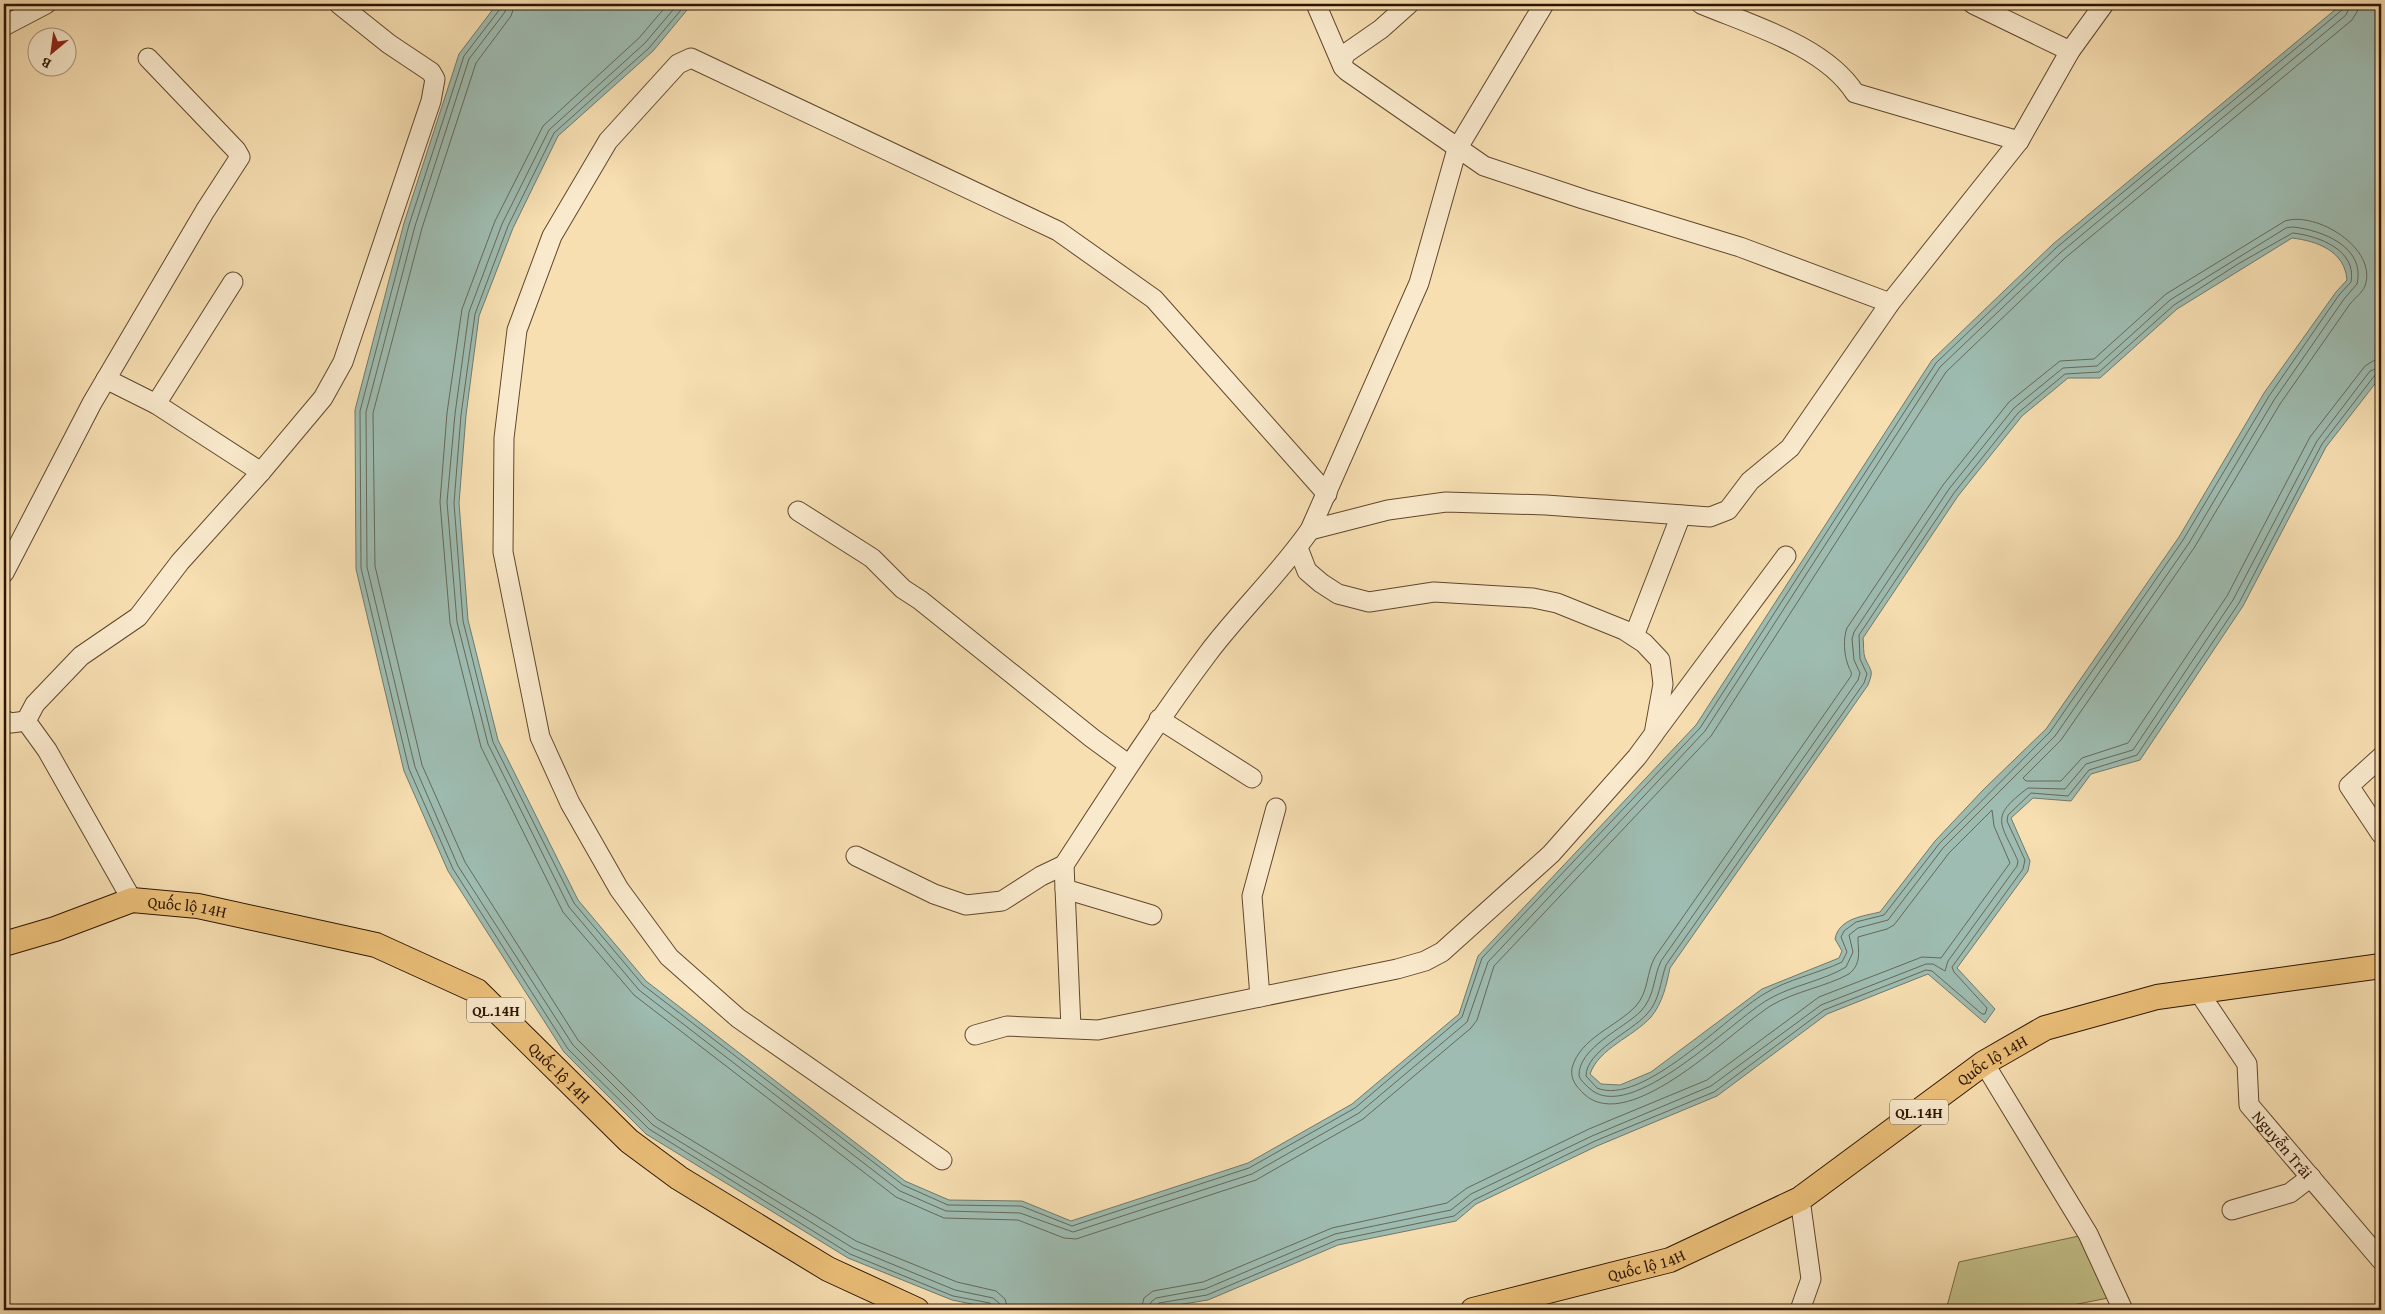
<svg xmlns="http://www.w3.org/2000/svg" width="2385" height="1314" viewBox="0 0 2385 1314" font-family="'Gentium Book Plus',serif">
	<rect width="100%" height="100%" fill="#f7dfb2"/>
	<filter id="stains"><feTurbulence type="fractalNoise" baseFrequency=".004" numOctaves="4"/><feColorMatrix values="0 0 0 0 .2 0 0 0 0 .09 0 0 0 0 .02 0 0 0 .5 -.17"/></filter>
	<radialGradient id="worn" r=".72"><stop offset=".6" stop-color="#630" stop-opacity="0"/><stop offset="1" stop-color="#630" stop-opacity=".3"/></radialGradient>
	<!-- green -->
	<polygon fill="#c3c088" stroke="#786a44" points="2088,1234 2118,1296 2048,1310 1946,1310 1959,1262"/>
	<!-- water -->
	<path fill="#9ebcb1" stroke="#71796a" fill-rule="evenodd" d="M 497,4 L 692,4 L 653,51 L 558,136 L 513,228 L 479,316 L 466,415 L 459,503 L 468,620 L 498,740 L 578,900 L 646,981 L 905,1181 L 949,1200 L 1022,1201 L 1071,1221 L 1248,1163 L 1352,1104 L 1459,1014 L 1478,956 L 1696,725 L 1932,360 L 2053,244 L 2342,4 L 2381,4 L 2381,376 L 2326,447 L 2243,606 L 2140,760 L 2091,774 L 2071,801 L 2033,798 L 2011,818 L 2030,861 L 2028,871 L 1957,968 L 1995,1009 L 1985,1023 L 1928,974 L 1827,1014 L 1717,1096 L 1597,1146 L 1476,1204 L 1456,1221 L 1338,1245 L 1208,1300 L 1146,1310 L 1001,1310 L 952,1300 L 848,1258 L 646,1134 L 564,1052 L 448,871 L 404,771 L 356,569 L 355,410 L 404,223 L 459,54 ZM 2292,238 C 2317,241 2345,251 2347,280 L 2336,292 L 2264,393 L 2179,537 L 2046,729 L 1984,789 L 1935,841 L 1880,912 C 1864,916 1839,918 1835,939 L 1842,951 L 1839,958 L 1762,989 L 1651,1072 L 1620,1085 L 1601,1084 L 1590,1074 C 1599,1048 1633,1037 1651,1017 C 1663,1002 1666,986 1670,968 L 1868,685 C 1874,669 1871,672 1865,658 C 1863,653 1864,644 1863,638 L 1958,496 L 2022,416 L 2068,378 L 2100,378 L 2177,309 Z"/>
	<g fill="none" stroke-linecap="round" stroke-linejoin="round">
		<!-- shore -->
		<g stroke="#666858" stroke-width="1">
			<polyline points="501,4 500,9 464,56 409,225 360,411 361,568 409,769 453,869 568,1049 649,1129 850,1254 953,1296 990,1303 994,1310"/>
			<polyline points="507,4 505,12 469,59 415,226 366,412 367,567 415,767 458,866 573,1045 653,1125 853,1248 955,1290 993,1298 999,1303 1000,1310"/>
			<polyline points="515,4 511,16 476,63 422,228 373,413 375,566 422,765 465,862 578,1040 657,1119 856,1241 957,1282 996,1291 1005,1299 1008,1310"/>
			<polyline points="668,4 639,38 543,126 495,221 462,309 447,413 440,502 450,623 481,747 563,912 634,995 896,1197 944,1218 1018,1220 1064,1238 1076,1239 1256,1180 1363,1119 1471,1028 1477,1020 1494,966 1711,736 1946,372 2065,258 2352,20 2357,12 2358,4"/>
			<polyline points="678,4 645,43 549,130 502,224 469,312 455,414 447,502 457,622 488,744 569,907 639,990 900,1191 946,1211 1020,1213 1073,1232 1252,1174 1359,1113 1467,1022 1488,962 1705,731 1940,367 2060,253 2346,15 2351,4"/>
			<polyline points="686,4 649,48 554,133 508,226 475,314 461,415 454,503 463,621 493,742 574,903 643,985 903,1185 948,1205 1021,1206 1072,1226 1249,1168 1355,1108 1462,1017 1482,958 1700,728 1936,363 2056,248 2342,10 2344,4"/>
			<path d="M 2293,227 C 2322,230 2366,247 2357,284 L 2344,299 L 2274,400 L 2189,543 L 2055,736 L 1943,848 L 1888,920 L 1858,928 L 1849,935 L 1853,952 L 1846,967 C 1823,981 1793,985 1769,999 C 1733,1019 1630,1127 1589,1088 C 1585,1084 1581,1081 1579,1076 C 1578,1048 1623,1029 1641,1011 C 1655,996 1653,978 1661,961 L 1858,680 L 1860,673 L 1854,660 L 1852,639 L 1854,632 L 1949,489 L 2014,408 L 2063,368 L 2097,366 L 2170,300 L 2286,228 Z"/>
			<path d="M 2293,233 C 2319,236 2357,250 2351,282 L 2339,295 L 2269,396 L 2183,540 L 2050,732 L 1939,844 L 1884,915 L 1856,922 L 1844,931 L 1841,937 L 1847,952 L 1842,962 C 1817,974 1788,979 1764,994 C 1727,1016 1642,1107 1597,1088 L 1586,1076 C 1586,1051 1631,1032 1647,1014 C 1660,1000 1660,982 1666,965 L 1864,683 L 1867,674 L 1860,659 L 1859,635 L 1954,493 L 2018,413 L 2065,374 L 2099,372 L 2174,305 L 2238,264 Z"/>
			<path d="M 1141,1310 L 1144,1298 L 1153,1291 L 1203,1282 L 1332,1228 L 1447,1203 L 1467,1188 L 1589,1129 L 1707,1080 L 1819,997 L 1922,957 L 1941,958 L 2010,863 L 1994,826 L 1992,810 L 1949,853 L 1894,925 L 1887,929 L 1858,937 C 1858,952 1862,963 1849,974 C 1825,987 1796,991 1772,1005 C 1734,1028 1630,1137 1584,1094 C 1577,1087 1570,1080 1572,1068 C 1580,1038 1616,1027 1636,1006 C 1649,991 1646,973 1655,957 L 1851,676 C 1852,671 1850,671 1848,665 C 1844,655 1843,638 1847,628 L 1943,485 L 2009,402 L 2060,361 L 2094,359 L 2166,294 L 2285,221 C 2316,211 2378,248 2365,286 C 2362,293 2355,298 2350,304 L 2280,404 L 2194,548 L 2061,740 L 2023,778 L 2026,781 L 2061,781 L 2082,758 L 2128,743 L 2227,596 L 2310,437 L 2365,366 L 2373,361 L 2381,359"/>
			<path d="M 1149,1310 L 1151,1302 L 1156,1298 L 1205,1289 L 1335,1234 L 1451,1210 L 1471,1194 L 1592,1136 L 1711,1086 L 1821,1005 L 1926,964 L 1933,964 L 1945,971 L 1948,961 L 2017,866 L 2018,861 C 2001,822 1988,818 2028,788 L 2065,789 L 2086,764 L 2133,750 L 2233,600 L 2317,441 L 2370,371 L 2381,367"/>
			<polyline points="1155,1310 1159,1303 1207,1295 1337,1240 1454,1216 1474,1200 1595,1141 1714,1092 1824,1010 1926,970 1932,971 1982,1014 1985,1014 1987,1008 1954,972 1952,967 2023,869 2025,860 2007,821 2008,815 2031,793 2068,796 2089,770 2137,755 2239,603 2322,444 2375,375 2381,373"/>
		</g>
		<defs>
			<g id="minor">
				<polyline points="1316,4 1343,67 1347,71 1484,166 1583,199 1740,247 1890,303"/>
				<path d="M 1701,4 C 1751,25 1825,46 1855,93 L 2019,141"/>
				<polyline points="1973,4 2070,51"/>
				<polyline points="4,26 46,4"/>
				<polyline points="1342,63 1345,54 1381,29 1409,4"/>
				<polyline points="106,379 156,404 261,472"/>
				<polyline points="156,404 233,282"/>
				<polyline points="798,511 872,558 903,589 920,600 1092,738 1129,765"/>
				<polyline points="1310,530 1388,510 1446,502 1546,505 1710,517 1728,510 1750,481 1790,448 1890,303 2019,141 2070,51 2104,4"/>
				<polyline points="4,573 92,403 205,211 240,157 236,150 148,58"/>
				<polyline points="1634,636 1681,515"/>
				<polyline points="1159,719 1252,778"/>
				<polyline points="4,720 11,723 26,721 47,750 132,900"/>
				<polyline points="26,721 35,704 81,656 138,617 180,562 261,472 323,398 343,362 431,101 435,79 431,72 389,44 339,4"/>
				<polyline points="1656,731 1786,556"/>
				<polyline points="2381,757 2349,786 2381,834"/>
				<path d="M 856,856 L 934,894 L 966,905 L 1002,901 L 1041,876 L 1064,865 C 1111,793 1157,721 1209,652 C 1241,610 1280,573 1310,530 L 1419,283 L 1457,149 L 1544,4"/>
				<polyline points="1064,865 1071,1028"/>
				<polyline points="1065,889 1152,915"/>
				<path id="s1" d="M 2198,991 L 2247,1064 L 2249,1105 L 2381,1260"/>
				<polyline points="1260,997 1252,896 1276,808"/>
				<polyline points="975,1035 1007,1026 1098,1030 1397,969 1425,961 1442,952 1551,854 1637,757 1654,734 1663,684 1660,660 1644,643 1624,630 1557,603 1533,598 1434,592 1369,602 1338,594 1321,583 1307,571 1298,548"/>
				<polyline points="1984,1063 2088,1234 2123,1310"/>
				<polyline points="942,1160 738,1018 669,957 619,889 570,803 540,737 503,552 504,438 517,330 552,236 608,141 678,64 691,58 1058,231 1154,299 1327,494"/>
				<polyline points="2232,1210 2290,1193 2311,1177"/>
				<polyline points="1800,1310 1811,1279 1800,1199"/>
			</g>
			<g id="major">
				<path id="s2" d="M 4,944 L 55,929 L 132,900 L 198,906 L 376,945 L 477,991 L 629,1141 L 679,1178 L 828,1269 L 917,1310"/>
				<path id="s3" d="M 1473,1310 L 1670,1260 L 1800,1199 L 1984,1063 L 2045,1028 L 2157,997 L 2381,966"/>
			</g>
		</defs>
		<!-- minor casing -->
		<use href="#minor" stroke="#60472c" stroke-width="21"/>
		<!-- major casing -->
		<use href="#major" stroke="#2e1400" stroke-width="26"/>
		<!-- minor -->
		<use href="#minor" stroke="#faeacd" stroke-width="19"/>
		<!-- major -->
		<use href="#major" stroke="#ecc079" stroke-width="24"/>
	</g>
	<g text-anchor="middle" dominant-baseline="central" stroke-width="4" stroke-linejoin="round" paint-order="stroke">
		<!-- shield labels -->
		<g fill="#faeacd" stroke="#6b543e" stroke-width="1">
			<rect x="467" y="997.5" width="58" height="25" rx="4"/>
			<rect x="1890" y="1099.5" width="58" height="25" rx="4"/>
		</g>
		<g font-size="15" font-weight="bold" fill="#2e1400">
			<text x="496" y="1010">QL.14H</text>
			<text x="1919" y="1112">QL.14H</text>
		</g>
		<!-- street labels -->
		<g font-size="16" fill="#2e1400" stroke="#faeacd">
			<text stroke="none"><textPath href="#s2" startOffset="191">Quốc lộ 14H</textPath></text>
			<text stroke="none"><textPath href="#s3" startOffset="584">Quốc lộ 14H</textPath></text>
			<text stroke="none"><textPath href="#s2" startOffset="611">Quốc lộ 14H</textPath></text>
			<text stroke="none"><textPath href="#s1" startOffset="181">Nguyễn Trãi</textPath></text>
			<text stroke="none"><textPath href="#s3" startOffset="179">Quốc lộ 14H</textPath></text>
		</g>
	</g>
	<!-- margin -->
	<rect width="2385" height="1314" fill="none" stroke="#f7dfb2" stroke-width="20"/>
	<rect x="5" y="5" width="2375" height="1304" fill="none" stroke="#2e1400" stroke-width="2.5"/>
	<rect x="10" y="10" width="2365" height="1294" fill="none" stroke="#2e1400"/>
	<!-- north arrow -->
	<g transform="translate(52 52) rotate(209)"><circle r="24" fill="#faeacd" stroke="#a8947b"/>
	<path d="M0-4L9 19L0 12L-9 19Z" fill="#8f2418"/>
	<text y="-8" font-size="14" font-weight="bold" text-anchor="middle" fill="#2e1400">B</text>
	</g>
	<rect width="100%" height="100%" filter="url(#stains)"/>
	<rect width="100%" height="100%" fill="url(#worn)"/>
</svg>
